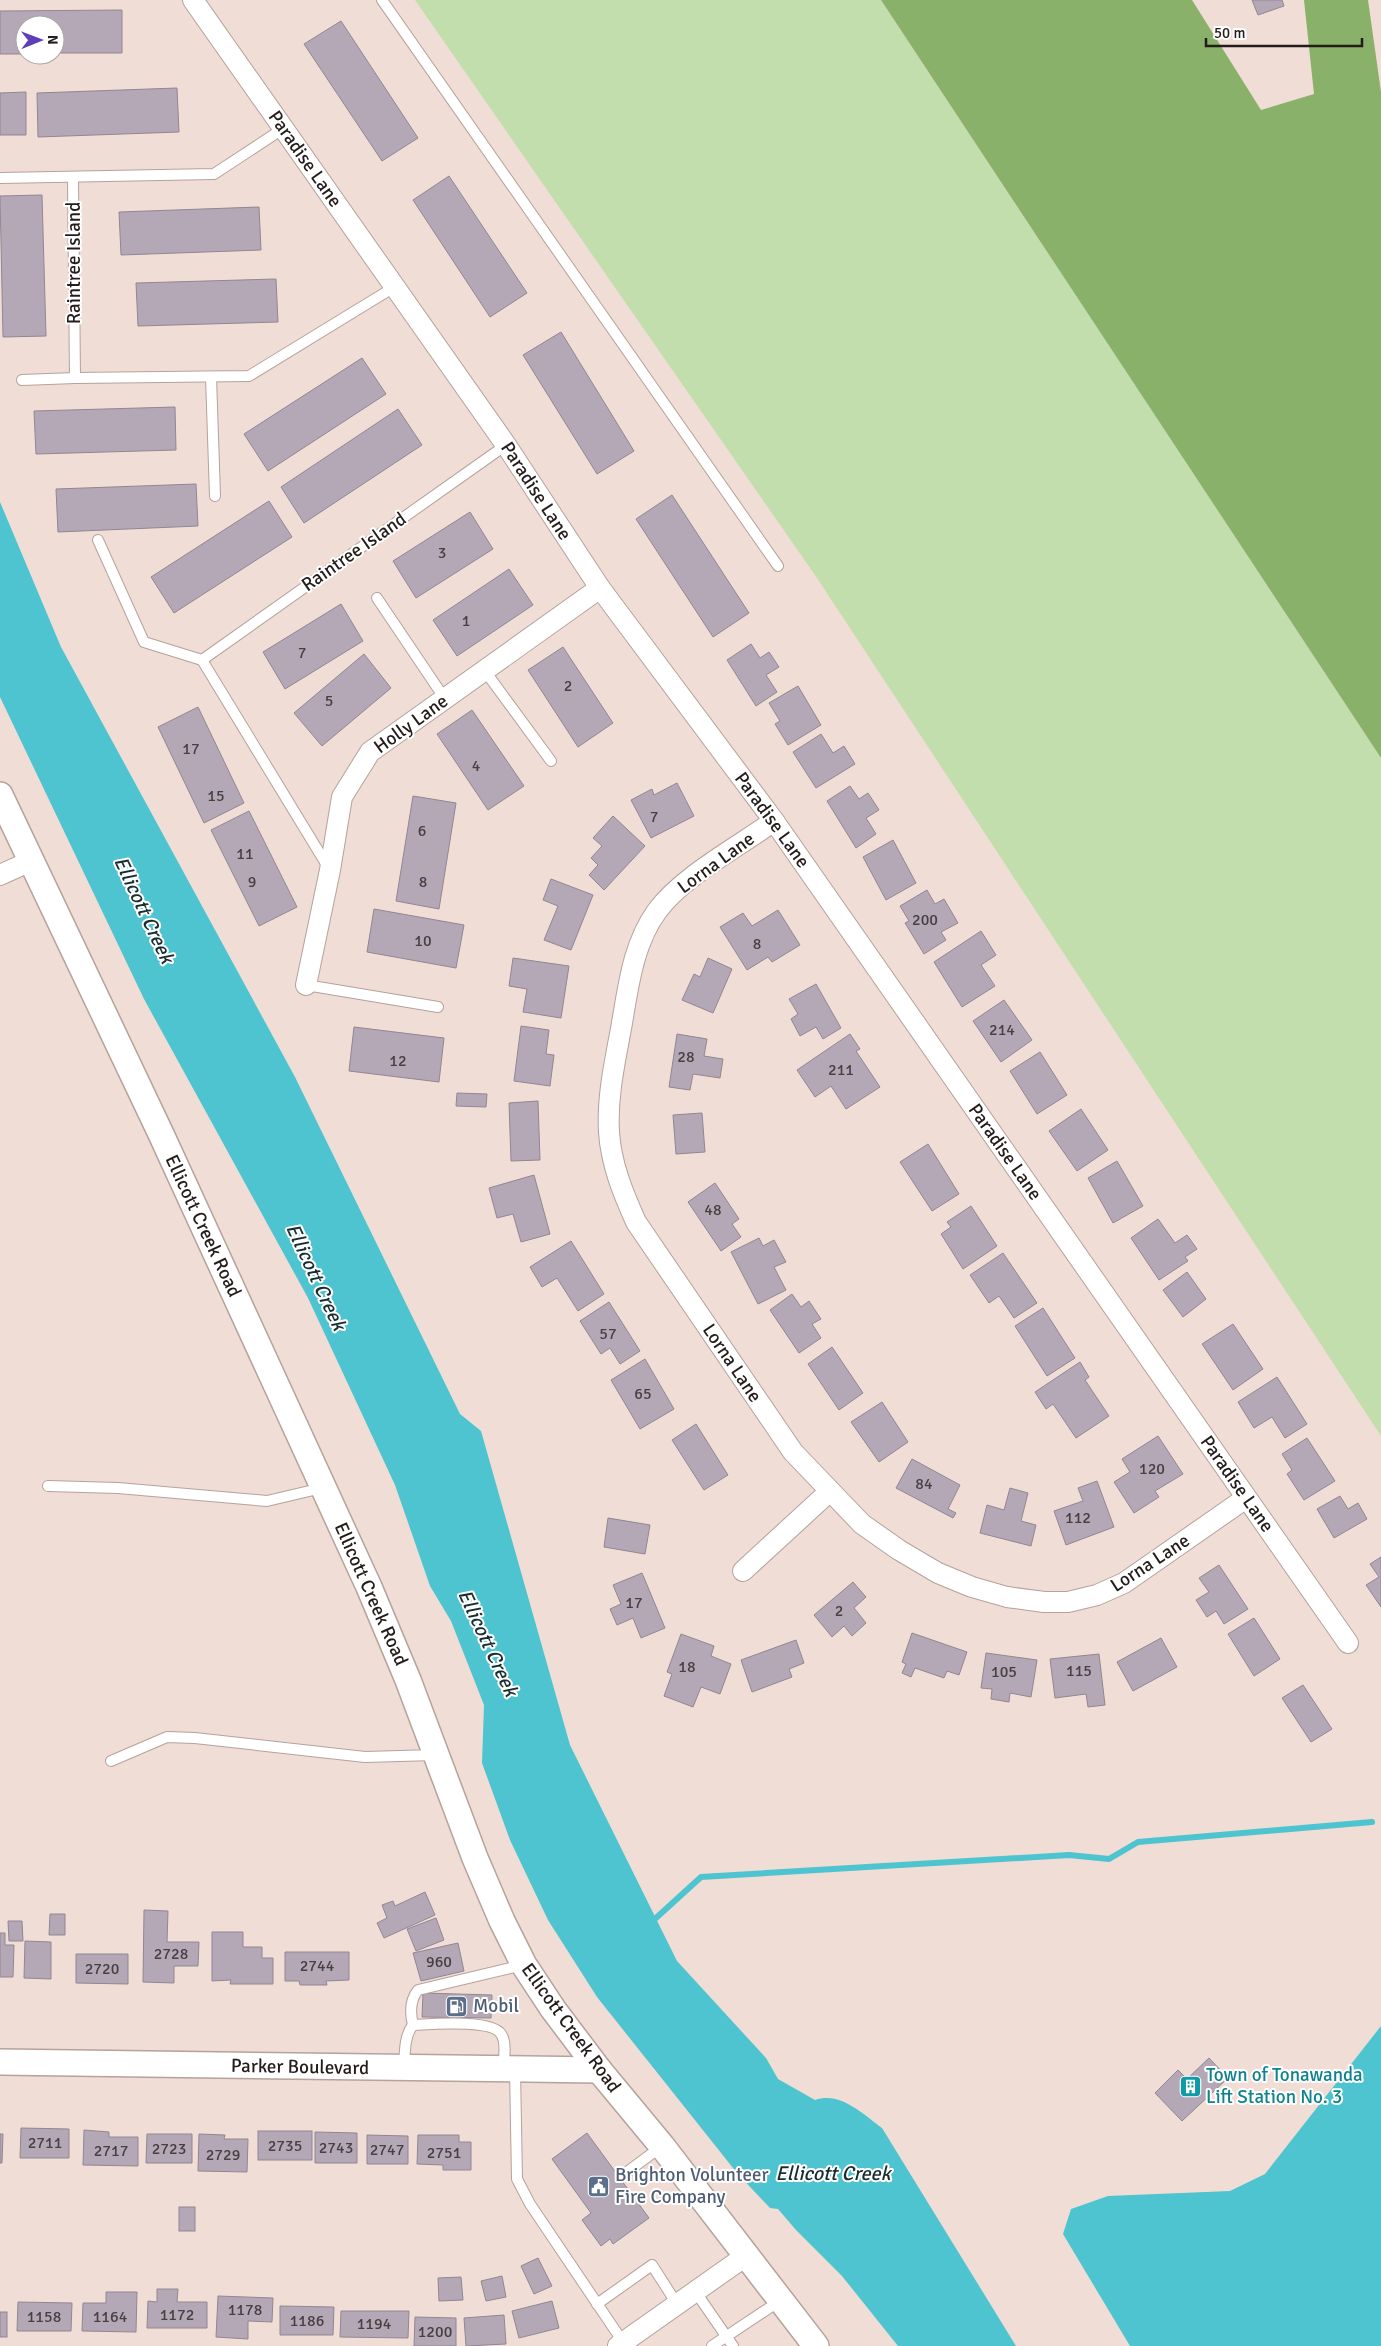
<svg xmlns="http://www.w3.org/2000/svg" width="1381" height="2346" viewBox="0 0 1381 2346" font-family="Signika,sans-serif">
	<rect width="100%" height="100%" fill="#f0ddd5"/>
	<!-- green -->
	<polygon fill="#c2dead" points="415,0 881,0 1381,758 1381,1436 817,578"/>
	<!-- forest -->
	<polygon fill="#8ab16a" points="881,0 1192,0 1261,110 1314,94 1304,0 1368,0 1381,92 1381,758"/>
	<!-- water -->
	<g fill="#4dc4cf">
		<path d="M 0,502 L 61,647 L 295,1077 L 460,1414 L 481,1431 L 570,1745 L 677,1961 L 766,2058 L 778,2079 L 815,2100 C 840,2091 863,2114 882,2128 L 1016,2346 L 898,2346 L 842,2276 L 796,2230 L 778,2209 L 770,2208 L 737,2173 L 597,1997 L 548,1920 L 510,1840 L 482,1763 L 484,1705 L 451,1621 L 430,1586 L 395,1485 L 308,1298 L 144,999 L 0,697 Z"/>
		<polygon points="1381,2026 1381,2346 1130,2346 1063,2234 1071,2209 1108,2196 1230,2191 1265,2174"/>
	</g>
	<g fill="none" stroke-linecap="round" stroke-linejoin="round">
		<!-- stream -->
		<polyline stroke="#4dc4cf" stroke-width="6" points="656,1918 701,1877 1069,1855 1109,1859 1138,1842 1372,1822"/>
	</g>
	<!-- building -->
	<g fill="#b4a8b6" stroke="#928693">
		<polygon points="1252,0 1282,0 1284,6 1258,15"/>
		<polygon points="122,10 122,53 55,53 55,25 25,25 25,54 0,54 0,11"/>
		<polygon points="341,21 418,138 382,161 304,44"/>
		<polygon points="177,88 179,132 38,137 37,93"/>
		<polygon points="26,92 26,135 0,135 0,93"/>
		<polygon points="449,176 527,293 490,317 413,200"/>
		<polygon points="42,195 46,336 3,337 0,196"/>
		<polygon points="259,207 261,250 121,255 119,212"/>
		<polygon points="276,279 278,322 138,326 136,283"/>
		<polygon points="561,332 634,451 597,474 523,355"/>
		<polygon points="362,358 386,394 268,471 244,434"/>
		<polygon points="175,407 176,450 36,454 34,411"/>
		<polygon points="398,409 422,445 304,523 281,487"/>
		<polygon points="196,484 198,526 58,532 56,489"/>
		<polygon points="672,495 749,613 713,637 636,519"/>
		<polygon points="269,501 292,537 174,613 151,577"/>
		<polygon points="470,512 493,549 416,598 393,561"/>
		<polygon points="509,569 533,605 457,656 433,620"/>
		<polygon points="341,604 363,641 285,689 263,652"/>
		<polygon points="751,644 760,658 769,652 779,667 766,675 777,692 756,706 727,660"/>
		<polygon points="563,647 613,723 578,747 528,670"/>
		<polygon points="364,654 391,688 322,746 294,713"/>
		<polygon points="798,686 821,725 788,745 775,724 780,721 769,703"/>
		<polygon points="198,707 244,803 204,823 158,727"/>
		<polygon points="472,710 524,786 488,810 437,734"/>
		<polygon points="821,734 833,753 844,746 855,764 816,788 793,752"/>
		<polygon points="677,783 694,816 651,838 631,800 652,789 654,795"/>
		<polygon points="850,786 859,799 868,793 879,810 866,818 876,834 856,848 827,801"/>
		<polygon points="413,796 456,803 439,909 396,901"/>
		<polygon points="249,811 297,907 259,926 211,830"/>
		<polygon points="613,816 645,846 604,890 589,875 598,865 591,858 602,846 593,838"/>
		<polygon points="893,840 916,883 886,900 863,857"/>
		<polygon points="551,879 593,895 571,950 544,940 558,906 543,900"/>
		<polygon points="927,890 935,904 944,899 958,923 941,932 946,940 924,954 905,923 909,921 900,906"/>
		<polygon points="374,909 464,925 456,968 367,952"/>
		<polygon points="778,910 800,945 772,962 768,957 747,970 720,927 743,913 752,926"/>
		<polygon points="981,931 996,955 981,965 995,986 962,1007 934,962"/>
		<polygon points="513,958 569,966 561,1018 523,1012 527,989 509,986"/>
		<polygon points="708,958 732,969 713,1013 682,1000 694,974 700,977"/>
		<polygon points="816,984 841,1028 823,1039 816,1027 800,1036 791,1019 798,1014 789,999"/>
		<polygon points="1004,1000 1032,1040 1001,1062 973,1021"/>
		<polygon points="521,1026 549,1030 546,1054 554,1055 550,1086 514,1081"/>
		<polygon points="354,1027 444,1038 439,1082 349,1071"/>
		<polygon points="677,1034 707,1039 704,1056 723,1059 720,1078 693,1074 690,1090 669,1087"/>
		<polygon points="850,1034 860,1049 856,1051 880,1087 846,1109 831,1086 815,1097 797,1070"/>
		<polygon points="1040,1052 1067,1095 1037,1114 1010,1071"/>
		<polygon points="457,1093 487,1094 486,1107 456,1106"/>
		<polygon points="538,1101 540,1160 511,1161 509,1103"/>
		<polygon points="1081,1109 1108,1150 1077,1171 1049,1131"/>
		<polygon points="702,1113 705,1152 676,1154 673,1115"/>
		<polygon points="928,1144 959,1194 932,1211 900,1162"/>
		<polygon points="1117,1161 1143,1206 1113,1223 1088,1178"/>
		<polygon points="534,1175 550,1234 521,1242 513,1214 497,1218 489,1188"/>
		<polygon points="715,1183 739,1219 732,1224 741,1237 721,1251 688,1202"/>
		<polygon points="971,1206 997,1246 963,1269 941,1234 951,1227 947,1222"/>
		<polygon points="1158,1219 1175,1243 1187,1235 1197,1249 1185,1257 1188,1261 1159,1280 1131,1238"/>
		<polygon points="759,1238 763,1246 774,1240 786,1262 774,1267 786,1290 758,1304 731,1252"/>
		<polygon points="571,1241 604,1294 578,1311 557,1278 542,1287 530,1267"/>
		<polygon points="1003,1253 1037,1303 1014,1318 999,1296 989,1303 970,1275"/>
		<polygon points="1187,1272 1206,1299 1183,1317 1163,1290"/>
		<polygon points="792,1294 801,1307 809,1301 821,1319 812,1324 821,1338 799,1353 770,1310"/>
		<polygon points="609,1302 640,1351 620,1364 610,1348 601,1354 580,1321"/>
		<polygon points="1043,1308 1075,1358 1047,1376 1015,1326"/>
		<polygon points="1233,1324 1263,1369 1233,1390 1202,1344"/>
		<polygon points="832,1347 863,1393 839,1410 808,1364"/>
		<polygon points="645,1359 674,1409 640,1429 611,1380"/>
		<polygon points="1080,1362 1089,1377 1085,1380 1109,1416 1076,1438 1053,1404 1046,1409 1035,1392"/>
		<polygon points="1277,1377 1307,1424 1285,1438 1272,1417 1254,1428 1238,1402"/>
		<polygon points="882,1402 908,1442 879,1462 851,1422"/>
		<polygon points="696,1424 728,1475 704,1490 672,1440"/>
		<polygon points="1158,1436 1183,1474 1155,1491 1159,1497 1134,1513 1114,1482 1130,1472 1122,1459"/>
		<polygon points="1307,1438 1335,1481 1304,1500 1287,1474 1292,1470 1282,1454"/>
		<polygon points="912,1459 960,1485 948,1509 956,1513 953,1518 896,1488"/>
		<polygon points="1097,1481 1114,1527 1066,1545 1054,1511 1083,1501 1078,1488"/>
		<polygon points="1010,1488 1028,1493 1021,1521 1036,1525 1031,1546 980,1533 987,1505 1004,1510"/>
		<polygon points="1340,1496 1348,1509 1358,1503 1367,1519 1334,1538 1317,1509"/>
		<polygon points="608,1518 650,1525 645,1554 604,1547"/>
		<polygon points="1381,1557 1381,1607 1366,1585 1379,1577 1370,1564"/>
		<polygon points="1219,1565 1248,1609 1224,1624 1216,1611 1207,1617 1196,1600 1209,1592 1199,1578"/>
		<polygon points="642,1573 665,1628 641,1638 633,1618 617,1625 610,1609 621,1604 613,1585"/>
		<polygon points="853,1582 866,1597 854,1608 866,1623 852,1636 844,1626 832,1637 814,1615"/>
		<polygon points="1254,1618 1280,1659 1254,1676 1228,1634"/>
		<polygon points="912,1633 967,1652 959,1675 947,1671 944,1678 915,1668 911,1677 902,1673 906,1664 902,1662"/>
		<polygon points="681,1634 714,1646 711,1656 731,1664 720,1694 701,1687 693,1707 664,1696 672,1674 667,1672"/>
		<polygon points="1161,1638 1177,1667 1133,1691 1117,1662"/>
		<polygon points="796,1640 804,1663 789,1669 792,1677 752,1692 741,1660"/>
		<polygon points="986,1653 1037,1660 1031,1697 1010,1693 1009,1702 991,1699 992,1689 981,1688"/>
		<polygon points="1099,1654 1105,1705 1088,1707 1086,1694 1055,1698 1050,1659"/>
		<polygon points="1303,1685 1332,1729 1311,1742 1282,1698"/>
		<polygon points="425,1892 435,1915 384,1938 377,1923 387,1918 382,1905 393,1901 395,1906"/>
		<polygon points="144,1910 168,1911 167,1942 199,1942 198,1966 174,1966 174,1983 143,1982"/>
		<polygon points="50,1914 65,1914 65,1935 49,1935"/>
		<polygon points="436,1918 444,1940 416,1951 407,1929"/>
		<polygon points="8,1921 22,1921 23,1941 9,1941"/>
		<polygon points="212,1932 243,1932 243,1947 262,1947 262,1958 273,1958 273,1984 230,1984 231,1980 212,1981"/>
		<polygon points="0,1933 5,1933 5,1945 14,1945 13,1977 0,1977"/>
		<polygon points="25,1941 51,1942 51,1979 24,1978"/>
		<polygon points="458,1943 464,1971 421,1981 413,1953"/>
		<polygon points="285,1952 349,1952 349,1980 326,1981 327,1985 300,1985 299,1981 285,1981"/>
		<polygon points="76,1954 128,1954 128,1984 76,1983"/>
		<polygon points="423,1993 492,1995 491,2018 422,2017"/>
		<polygon points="1209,2058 1228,2078 1182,2121 1155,2093 1178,2070 1187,2079"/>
		<polygon points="21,2128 69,2129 69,2158 20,2158"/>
		<polygon points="84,2130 109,2132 109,2137 138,2137 138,2166 83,2165"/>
		<rect x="258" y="2131" width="54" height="29"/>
		<polygon points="315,2132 357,2133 357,2163 315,2163"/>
		<polygon points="587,2133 649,2218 613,2244 610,2239 601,2246 582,2220 591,2213 552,2159"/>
		<polygon points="0,2134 3,2134 2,2163 0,2163"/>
		<polygon points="147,2134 192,2134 192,2163 146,2163"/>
		<polygon points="199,2134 225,2135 224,2139 248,2139 247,2172 198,2171"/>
		<polygon points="367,2135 408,2136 408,2164 367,2164"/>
		<polygon points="418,2135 459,2135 459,2142 471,2142 471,2170 443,2170 443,2165 417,2164"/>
		<rect x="179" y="2207" width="16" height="24"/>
		<polygon points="538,2258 552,2286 534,2294 521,2266"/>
		<polygon points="502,2276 506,2297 486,2301 481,2281"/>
		<polygon points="461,2277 463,2300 439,2301 438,2278"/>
		<polygon points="157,2289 178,2289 177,2302 207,2302 207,2328 147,2328 148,2301 157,2302"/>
		<polygon points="106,2292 137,2292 136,2332 82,2331 83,2303 106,2303"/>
		<polygon points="218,2296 273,2298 272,2322 248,2321 248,2339 216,2337"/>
		<polygon points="552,2301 559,2328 519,2338 512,2311"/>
		<polygon points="18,2302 72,2303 71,2331 17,2331"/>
		<polygon points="280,2306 334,2307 333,2335 280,2335"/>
		<polygon points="341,2311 409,2311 408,2338 340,2337"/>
		<rect x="0" y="2312" width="7" height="25"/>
		<polygon points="504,2315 506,2344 466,2346 464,2318"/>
		<polygon points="415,2317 456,2318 456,2346 414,2346"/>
	</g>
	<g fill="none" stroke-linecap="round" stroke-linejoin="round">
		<defs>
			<g id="service">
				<polyline points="382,0 778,566"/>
				<polyline points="0,178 214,174 284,128"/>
				<polyline points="73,178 75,378 249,376 396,286"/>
				<polyline points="211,377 215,496"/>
				<polyline points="22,380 75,378"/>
				<polyline points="98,540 144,642 202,660 328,867"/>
				<polyline points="377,598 445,699"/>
				<polyline points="202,660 506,445"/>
				<polyline points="485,671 551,761"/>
				<polyline points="306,985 438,1007"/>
				<polyline points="48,1486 118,1488 267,1501 322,1488"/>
				<polyline points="111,1761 167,1737 195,1738 365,1757 435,1755"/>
				<path d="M 413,2025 C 410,2013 410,2000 418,1990 L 523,1965"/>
				<path d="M 404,2067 C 405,2053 404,2036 413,2025 C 431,2024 492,2019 501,2034 C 507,2042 504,2059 503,2069"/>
				<polyline points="515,2070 517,2179 530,2204 623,2342"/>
				<polyline points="623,2175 662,2146"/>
				<polyline points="695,2291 733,2346"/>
				<polyline points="597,2304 652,2265 677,2304"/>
				<polyline points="712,2346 781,2300"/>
			</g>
			<g id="minor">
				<polyline points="193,0 506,445 600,588 774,821 1348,1643"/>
				<path d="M 774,821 C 738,847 683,876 657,911 C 631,947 628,992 620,1034 C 614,1066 607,1099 609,1132 C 611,1164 623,1193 636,1222 L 793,1452 L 862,1524 L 899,1550 L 938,1573 L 972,1587 L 1007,1597 L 1044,1602 L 1068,1602 L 1097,1595 L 1124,1583 L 1246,1498"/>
				<polyline points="0,875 31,861"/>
				<polyline points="306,985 330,870 342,797 370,752 600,588"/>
				<polyline points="743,1571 830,1491"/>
				<polyline points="618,2346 747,2255"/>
			</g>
			<g id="tertiary">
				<polyline points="0,795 161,1134 369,1587 408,1680 475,1858 502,1921 524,1965 553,2009 599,2070 662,2146 816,2346"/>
				<polyline points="0,2062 599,2070"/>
			</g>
		</defs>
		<!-- service casing -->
		<use href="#service" stroke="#b5a29b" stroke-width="12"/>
		<!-- minor casing -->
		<use href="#minor" stroke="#b5a29b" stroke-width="22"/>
		<!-- tertiary casing -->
		<use href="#tertiary" stroke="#b5a29b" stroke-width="28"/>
		<!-- service -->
		<use href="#service" stroke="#fff" stroke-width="10"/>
		<!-- minor -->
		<use href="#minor" stroke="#fff" stroke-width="20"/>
		<!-- tertiary -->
		<use href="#tertiary" stroke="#fff" stroke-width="25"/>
	</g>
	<!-- icons -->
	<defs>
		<symbol id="fuel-square" viewBox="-11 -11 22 22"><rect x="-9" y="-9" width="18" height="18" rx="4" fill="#5c6f8a" stroke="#fff"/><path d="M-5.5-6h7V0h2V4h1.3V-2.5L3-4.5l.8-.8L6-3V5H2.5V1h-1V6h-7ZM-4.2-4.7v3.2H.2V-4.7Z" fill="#fff"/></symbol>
		<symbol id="building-square" viewBox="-11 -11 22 22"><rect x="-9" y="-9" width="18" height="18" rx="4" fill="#0f9aa8" stroke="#fff"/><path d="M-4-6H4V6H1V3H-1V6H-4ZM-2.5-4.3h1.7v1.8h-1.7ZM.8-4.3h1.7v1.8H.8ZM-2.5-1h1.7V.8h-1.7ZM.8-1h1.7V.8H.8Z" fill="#fff"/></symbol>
		<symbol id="civic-square" viewBox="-11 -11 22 22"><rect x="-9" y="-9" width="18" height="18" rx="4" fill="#5c6f8a" stroke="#fff"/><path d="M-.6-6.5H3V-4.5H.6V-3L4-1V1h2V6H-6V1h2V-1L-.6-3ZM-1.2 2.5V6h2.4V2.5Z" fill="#fff"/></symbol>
	</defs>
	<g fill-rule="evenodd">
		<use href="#fuel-square" x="444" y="1994" width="25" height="25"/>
		<use href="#building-square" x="1178" y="2074" width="25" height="25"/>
		<use href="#civic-square" x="586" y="2174" width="25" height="25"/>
	</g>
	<g text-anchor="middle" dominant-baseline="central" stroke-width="4" stroke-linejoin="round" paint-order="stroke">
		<!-- number labels -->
		<g font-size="16" fill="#473f41">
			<text x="442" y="553">3</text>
			<text x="466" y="621">1</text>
			<text x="302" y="653">7</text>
			<text x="568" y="686">2</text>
			<text x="329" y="701">5</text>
			<text x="191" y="749">17</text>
			<text x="476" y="766">4</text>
			<text x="216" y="796">15</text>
			<text x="654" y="817">7</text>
			<text x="422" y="831">6</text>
			<text x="245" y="854">11</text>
			<text x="252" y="882">9</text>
			<text x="423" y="882">8</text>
			<text x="925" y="920">200</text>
			<text x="423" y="941">10</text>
			<text x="757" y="944">8</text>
			<text x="1002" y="1030">214</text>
			<text x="686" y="1057">28</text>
			<text x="398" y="1061">12</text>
			<text x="841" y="1070">211</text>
			<text x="713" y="1210">48</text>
			<text x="608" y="1334">57</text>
			<text x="643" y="1394">65</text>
			<text x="1152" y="1469">120</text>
			<text x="924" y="1484">84</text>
			<text x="1078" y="1518">112</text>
			<text x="634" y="1603">17</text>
			<text x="839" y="1611">2</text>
			<text x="687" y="1667">18</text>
			<text x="1079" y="1671">115</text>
			<text x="1004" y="1672">105</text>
			<text x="171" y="1954">2728</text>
			<text x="439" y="1962">960</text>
			<text x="317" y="1966">2744</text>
			<text x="102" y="1969">2720</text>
			<text x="45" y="2143">2711</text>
			<text x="285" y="2146">2735</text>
			<text x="336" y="2148">2743</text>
			<text x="169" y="2149">2723</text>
			<text x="387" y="2150">2747</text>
			<text x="111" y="2151">2717</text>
			<text x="444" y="2153">2751</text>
			<text x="223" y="2155">2729</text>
			<text x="245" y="2310">1178</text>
			<text x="177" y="2315">1172</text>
			<text x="44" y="2317">1158</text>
			<text x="110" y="2317">1164</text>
			<text x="307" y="2321">1186</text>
			<text x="374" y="2324">1194</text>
			<text x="435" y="2332">1200</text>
		</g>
		<!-- street labels -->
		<g font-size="19" fill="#231c1a" stroke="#fff">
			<text transform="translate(305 159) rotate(55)">Paradise Lane</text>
			<text transform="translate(74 263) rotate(-90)">Raintree Island</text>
			<text transform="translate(536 491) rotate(57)">Paradise Lane</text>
			<text transform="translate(354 552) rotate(-35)">Raintree Island</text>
			<text transform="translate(411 724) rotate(-36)">Holly Lane</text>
			<text transform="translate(772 820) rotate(54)">Paradise Lane</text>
			<text transform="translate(716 863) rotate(-36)">Lorna Lane</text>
			<text transform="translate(1005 1152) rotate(55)">Paradise Lane</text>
			<text transform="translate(203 1226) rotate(65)">Ellicott Creek Road</text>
			<text transform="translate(732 1363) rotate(56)">Lorna Lane</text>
			<text transform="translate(1237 1484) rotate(55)">Paradise Lane</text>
			<text transform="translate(1150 1563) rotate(-33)">Lorna Lane</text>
			<text transform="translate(371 1594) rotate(66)">Ellicott Creek Road</text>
			<text transform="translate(571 2028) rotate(54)">Ellicott Creek Road</text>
			<text transform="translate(300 2067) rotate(1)">Parker Boulevard</text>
		</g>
		<!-- service labels -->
		<g font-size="19" fill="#4e5e75" stroke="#fff" text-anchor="start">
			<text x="473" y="2006">Mobil</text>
			<text x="615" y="2175">Brighton Volunteer<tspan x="615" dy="22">Fire Company</tspan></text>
		</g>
		<!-- culture labels -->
		<g font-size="19" fill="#0d838f" stroke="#fff" text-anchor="start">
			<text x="1206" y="2075">Town of Tonawanda<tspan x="1206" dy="22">Lift Station No. 3</tspan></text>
		</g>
		<!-- water labels -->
		<g font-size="20" font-style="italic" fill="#182d2f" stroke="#fff">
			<text transform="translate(144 910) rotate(65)">Ellicott Creek</text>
			<text transform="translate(316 1277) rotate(65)">Ellicott Creek</text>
			<text transform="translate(488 1643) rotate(65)">Ellicott Creek</text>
			<text x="833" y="2173">Ellicott Creek</text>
		</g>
	</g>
	<!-- north arrow -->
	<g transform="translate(40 40) rotate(89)"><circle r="24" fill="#ffffff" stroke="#a7a4a3"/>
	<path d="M0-4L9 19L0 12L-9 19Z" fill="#5e3fb7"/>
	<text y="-8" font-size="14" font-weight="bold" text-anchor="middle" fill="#231c1a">N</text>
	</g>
	<!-- scale -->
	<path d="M1206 38v8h156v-8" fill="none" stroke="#231c1a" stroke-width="2.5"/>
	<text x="1214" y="38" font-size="15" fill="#231c1a" stroke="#ffffff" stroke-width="4" paint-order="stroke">50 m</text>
</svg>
